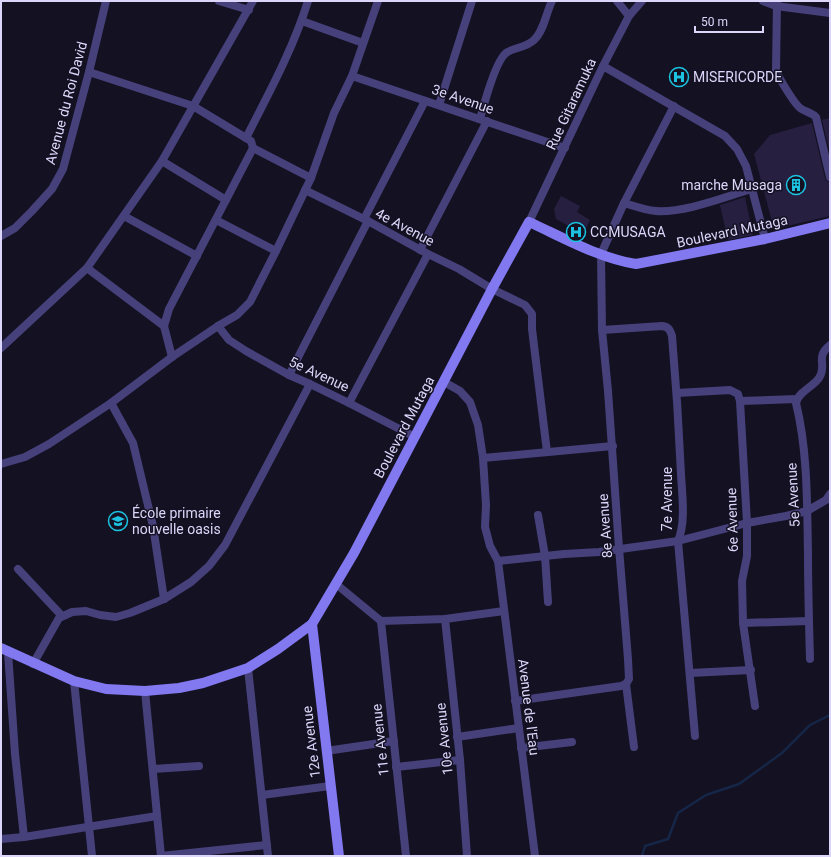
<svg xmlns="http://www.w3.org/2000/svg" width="831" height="857" viewBox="0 0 831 857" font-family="Roboto,sans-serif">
	<rect width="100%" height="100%" fill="#141122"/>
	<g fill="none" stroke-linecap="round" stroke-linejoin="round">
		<!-- stream -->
		<polyline stroke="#162647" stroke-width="2.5" points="642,856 645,846 668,839 678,813 706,795 739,784 782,753 810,725 830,715"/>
	</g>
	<!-- building -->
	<g fill="#271f40">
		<polygon points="830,118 830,153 822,120"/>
		<polygon points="812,123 825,178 826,181 830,182 830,216 774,229 754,154 770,135"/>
		<polygon points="561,196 580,206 577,212 590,220 583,234 556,219 554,209"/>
		<polygon points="745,197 753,235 728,240 720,205"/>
	</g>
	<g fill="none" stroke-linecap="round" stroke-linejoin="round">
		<!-- street -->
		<g stroke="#46417b" stroke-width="8">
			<polyline points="219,1 249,10"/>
			<polyline points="617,1 629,16"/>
			<polyline points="763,1 776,6 830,13"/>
			<path d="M 777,1 L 776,70 C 778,77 794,103 800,108 C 805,112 811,112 816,117 L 830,177"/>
			<polyline points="302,21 363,43"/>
			<polyline points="603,66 725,136 737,149 746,166 765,239"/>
			<polyline points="89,72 193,106 246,138 251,141 253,148 169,309 164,326 172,357"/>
			<polyline points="352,76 565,148"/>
			<polyline points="439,105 472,1"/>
			<path d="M 480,119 C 484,104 495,62 506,53 C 514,47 526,48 534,40 C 544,31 546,13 552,1"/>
			<path d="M 246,138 C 269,93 293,49 308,1"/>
			<polyline points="253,148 311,178"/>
			<polyline points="162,161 226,200"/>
			<polyline points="305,190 368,221 428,254 459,269 492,289 525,305 532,314 532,329 547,452"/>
			<path d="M 624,203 C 634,206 645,210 656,211 C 685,213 724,197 752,189"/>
			<polyline points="124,216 197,256"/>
			<polyline points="364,219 425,101"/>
			<polyline points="216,220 276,251"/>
			<polyline points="529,222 603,66 629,16 642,1"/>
			<polyline points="1,236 15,228 32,211 52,189 63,169 89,72 106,1"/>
			<polyline points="420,250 487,121"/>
			<polyline points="87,268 164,326"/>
			<polyline points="218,326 229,340 246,351 289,375 310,384 349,403 415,437"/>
			<path d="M 602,330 L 662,326 C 669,327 670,330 672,336 C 676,382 679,428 681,474 C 682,494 686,523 678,541 L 695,736"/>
			<polyline points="1,348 87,268 162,161 253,1"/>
			<polyline points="289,375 368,221"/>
			<polyline points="444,382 460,391 470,402 478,425 483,458 486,505 485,527 490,546 498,561 535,856"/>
			<polyline points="677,393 730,390 738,394 740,401 747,523 747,556 742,581 743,623 755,706"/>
			<polyline points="740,401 797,399"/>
			<polyline points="111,403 133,443 153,526 164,599"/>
			<polyline points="349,403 428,254"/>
			<polyline points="483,458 613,446"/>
			<polyline points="1,464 25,457 49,444 111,403 172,357 218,326 237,315 250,302 276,251 311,178 334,113 352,76 378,1"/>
			<polyline points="538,515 545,556 548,602"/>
			<polyline points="498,561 564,554 599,552 678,541 747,523 786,516 807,511 826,500 830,494"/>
			<polyline points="18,569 62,616"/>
			<polyline points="336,584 381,621 445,619 504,611"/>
			<polyline points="445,619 460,760 467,856"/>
			<polyline points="381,621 406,856"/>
			<polyline points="743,623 809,621"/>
			<polyline points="8,652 15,754 24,837"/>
			<path d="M 810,659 C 809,624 808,590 808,555 C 807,505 808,452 796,403 C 798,392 813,387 819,378 C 828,365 814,358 830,345"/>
			<polyline points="33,664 59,618 72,612 86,611 100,615 116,617 130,613 164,599 191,582 209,566 225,545 310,384"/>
			<polyline points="248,668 268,856"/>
			<polyline points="690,673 751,670"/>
			<polyline points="74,681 92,856"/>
			<polyline points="626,684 634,747"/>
			<polyline points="145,691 161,856"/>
			<polyline points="515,701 621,686 626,684 629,679 628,659 619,548 608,391 602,330 601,254 624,203 674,106"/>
			<polyline points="457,737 519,728"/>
			<polyline points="521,748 572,742"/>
			<polyline points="326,751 394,741"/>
			<polyline points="396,767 460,760"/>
			<polyline points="153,769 199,766"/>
			<polyline points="262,795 330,786"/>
			<polyline points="1,839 24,837 157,816"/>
			<polyline points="161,856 267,845"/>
		</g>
		<!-- secondary -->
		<g stroke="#8278ef" stroke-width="10">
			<polyline points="312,624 339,856"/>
			<path d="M 1,648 L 74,681 L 106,689 L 145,691 L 179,688 L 203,683 L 248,668 L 278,649 L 312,624 L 354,553 L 492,289 L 529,222 C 562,237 601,259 636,264 L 765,239 L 830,223"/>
		</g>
	</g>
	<!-- icons -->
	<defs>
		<symbol id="hospital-ring" viewBox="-11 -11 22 22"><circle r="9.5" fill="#141122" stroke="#1bc3e1" stroke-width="1.5"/><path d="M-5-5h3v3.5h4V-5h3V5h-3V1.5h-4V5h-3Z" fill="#1bc3e1"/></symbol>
		<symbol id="building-ring" viewBox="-11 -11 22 22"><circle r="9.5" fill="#141122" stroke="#1bc3e1" stroke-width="1.5"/><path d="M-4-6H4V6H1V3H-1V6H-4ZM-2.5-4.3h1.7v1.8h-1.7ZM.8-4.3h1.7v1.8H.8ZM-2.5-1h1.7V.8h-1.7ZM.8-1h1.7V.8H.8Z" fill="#1bc3e1"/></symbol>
		<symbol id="school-ring" viewBox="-11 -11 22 22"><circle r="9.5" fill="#141122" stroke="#1bc3e1" stroke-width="1.5"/><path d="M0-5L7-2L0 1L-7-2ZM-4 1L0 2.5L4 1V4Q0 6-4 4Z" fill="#1bc3e1"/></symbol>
	</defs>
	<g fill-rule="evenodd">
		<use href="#hospital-ring" x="668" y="66" width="22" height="22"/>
		<use href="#building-ring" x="785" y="174" width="22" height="22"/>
		<use href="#hospital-ring" x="565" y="221" width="22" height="22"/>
		<use href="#school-ring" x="107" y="510" width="22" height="22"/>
	</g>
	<g text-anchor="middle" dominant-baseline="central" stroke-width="3" stroke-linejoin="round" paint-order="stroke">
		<!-- poi labels -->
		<g font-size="14" fill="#dcd6fa" stroke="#141122" text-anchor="start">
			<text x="693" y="77">MISERICORDE</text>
			<text x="782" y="185" text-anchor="end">marche Musaga</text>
			<text x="590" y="232">CCMUSAGA</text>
			<text x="132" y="513">École primaire<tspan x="132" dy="16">nouvelle oasis</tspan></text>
		</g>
		<!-- street labels -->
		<g font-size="14" fill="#dcd6fa" stroke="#141122">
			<text transform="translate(463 99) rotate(19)">3e Avenue</text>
			<text transform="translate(66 103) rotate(-75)">Avenue du Roi David</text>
			<text transform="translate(571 104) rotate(-65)">Rue Gitaramuka</text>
			<text transform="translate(405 227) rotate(28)">4e Avenue</text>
			<text transform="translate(732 231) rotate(-12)">Boulevard Mutaga</text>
			<text transform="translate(319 374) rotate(25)">5e Avenue</text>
			<text transform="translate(404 427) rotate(-62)">Boulevard Mutaga</text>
			<text transform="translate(793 495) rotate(-93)">5e Avenue</text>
			<text transform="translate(667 499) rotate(-90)">7e Avenue</text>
			<text transform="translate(732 520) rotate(-92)">6e Avenue</text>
			<text transform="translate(605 526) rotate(-94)">8e Avenue</text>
			<text transform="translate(529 707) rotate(83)">Avenue de l'Eau</text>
			<text transform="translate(444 739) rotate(-96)">10e Avenue</text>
			<text transform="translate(380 740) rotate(-96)">11e Avenue</text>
			<text transform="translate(311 742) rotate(-97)">12e Avenue</text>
		</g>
	</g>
	<!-- border -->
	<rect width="831" height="857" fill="none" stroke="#dcd6fa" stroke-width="4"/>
	<!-- scale -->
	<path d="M695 26v6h68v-6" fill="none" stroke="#dcd6fa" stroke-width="2"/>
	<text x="701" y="26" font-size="12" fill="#dcd6fa" stroke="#141122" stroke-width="3" paint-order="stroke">50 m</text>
</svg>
